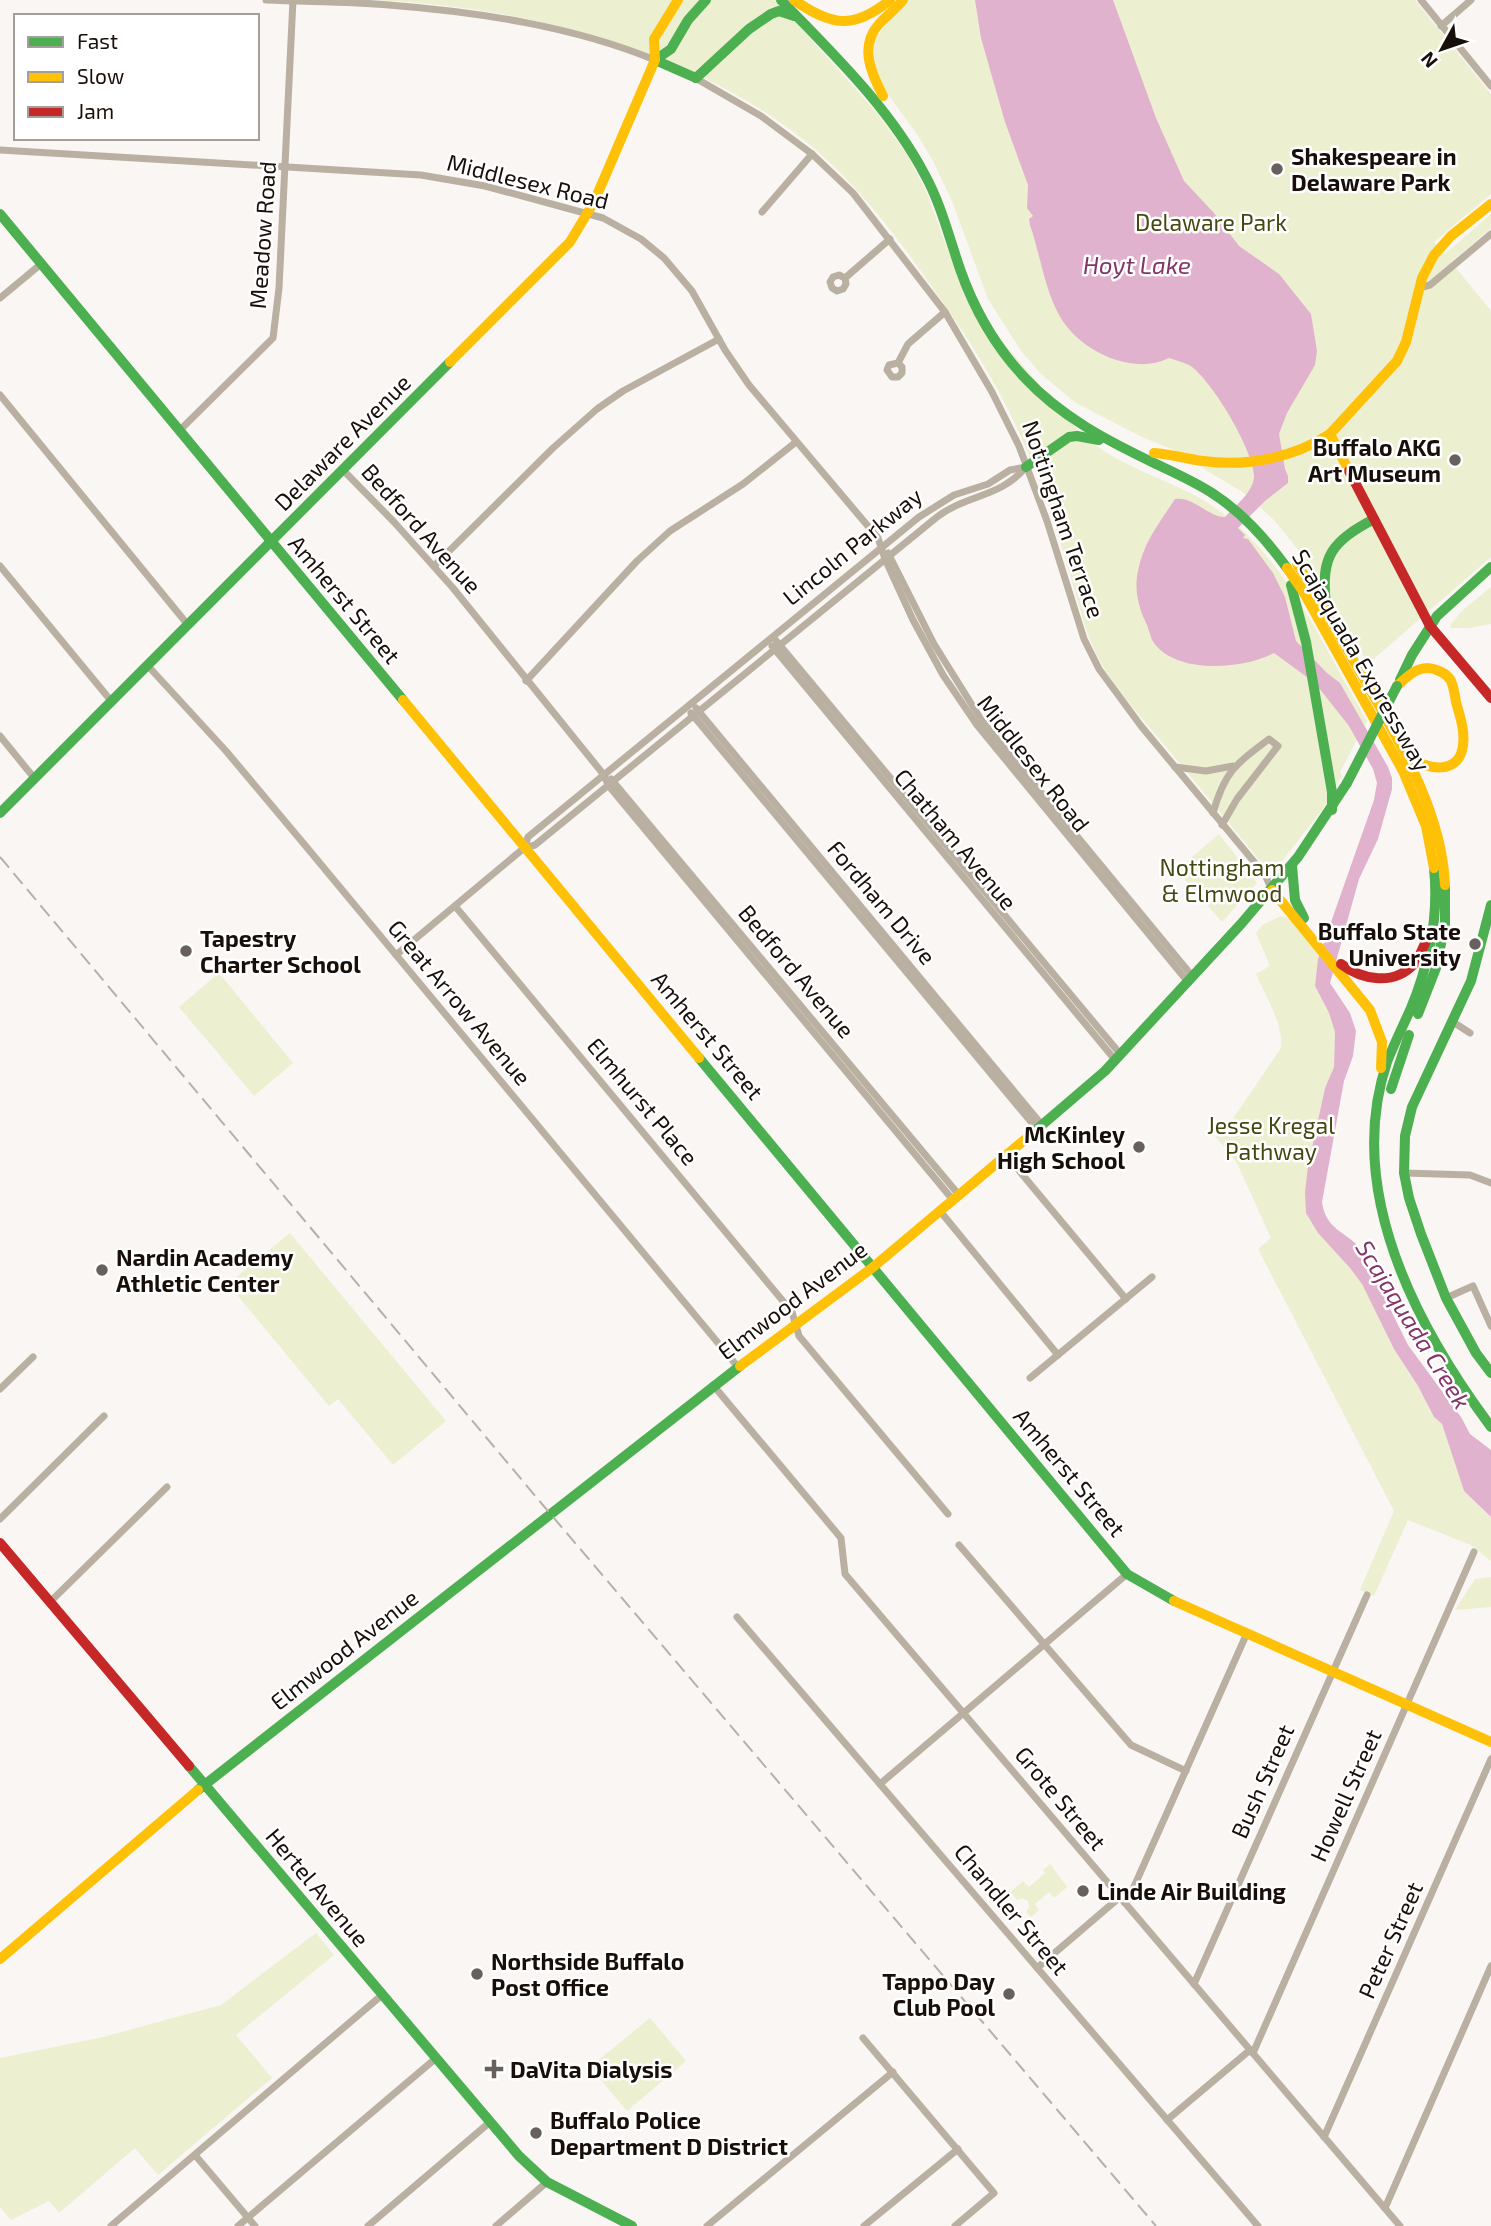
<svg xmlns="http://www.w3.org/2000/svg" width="1491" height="2226" viewBox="0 0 1491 2226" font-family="'Exo 2',sans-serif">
	<rect width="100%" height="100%" fill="#f9f6f4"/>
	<!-- green -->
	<g fill="#edefd1">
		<path d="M 374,0 L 776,0 L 877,113 L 908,156 L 926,191 L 966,299 L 1078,430 C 1113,466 1166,477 1208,503 C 1285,552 1322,646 1367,721 L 1340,772 L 1342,776 L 1322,810 L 1278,866 L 1273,868 L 1264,866 C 1233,828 1202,790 1170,752 C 1148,725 1123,698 1104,668 C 1085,637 1079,602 1068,568 C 1056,528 1042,487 1026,448 C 1002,391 968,337 932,287 C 898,238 861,189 816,150 C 697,49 526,7 374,0 Z"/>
		<polygon points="905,0 1415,0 1491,94 1491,194 1434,242 1445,254 1491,214 1491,228 1451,262 1491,311 1491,557 1368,664 1318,575 1316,578 1300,552 1274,520 1244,493 1171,449 1142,437 1076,403 1041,374 1021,351 988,299 952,201 933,161 917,134 876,78 873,41"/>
		<polygon points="1491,587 1491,624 1469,628 1451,628 1450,625 1462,611"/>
		<polygon points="1219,834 1257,883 1222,922 1177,870"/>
		<path d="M 1281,916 L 1291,919 L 1319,954 L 1315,986 L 1329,1013 L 1335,1032 L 1334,1067 L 1325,1088 L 1308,1166 L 1318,1233 L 1350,1268 L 1362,1284 L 1394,1349 L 1418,1386 L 1434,1417 L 1442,1424 L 1464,1491 L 1491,1517 L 1491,1561 L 1471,1545 L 1408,1520 L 1374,1596 L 1360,1590 L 1394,1511 L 1258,1249 L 1271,1238 L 1236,1161 L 1215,1136 L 1230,1123 L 1281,1048 C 1283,1022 1266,997 1256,974 L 1270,966 L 1256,933 L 1262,925 Z"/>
		<polygon points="219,973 293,1063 254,1096 179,1007"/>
		<polygon points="290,1233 446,1421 393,1465 338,1399 329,1406 228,1284"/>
		<polygon points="1491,1577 1491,1607 1455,1610 1475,1579"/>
		<polygon points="1050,1864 1067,1887 1054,1898 1049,1892 1035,1904 1039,1910 1031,1917 1026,1912 1029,1907 1028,1901 1022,1898 1017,1900 1010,1892 1023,1881 1029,1887 1045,1873 1043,1870"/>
		<polygon points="316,1933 334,1955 236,2035 272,2078 158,2175 135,2148 59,2213 49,2201 11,2220 0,2207 0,2058 103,2037 221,2005"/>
		<polygon points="650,2018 686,2061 627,2111 590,2067"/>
	</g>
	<!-- water -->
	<path fill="#e1b2ce" d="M 975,0 L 1113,0 L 1156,118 L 1184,181 L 1214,213 L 1239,246 L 1279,274 L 1311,314 L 1317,351 L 1315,365 L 1287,413 L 1279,434 L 1285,469 L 1288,476 L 1288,483 L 1265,501 L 1238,528 L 1245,535 L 1243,538 L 1248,539 L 1273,573 L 1285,597 L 1296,641 L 1327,673 L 1340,683 L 1388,767 L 1392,778 L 1392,789 L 1378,839 L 1359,879 L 1330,983 L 1350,1013 L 1356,1031 L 1353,1056 L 1344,1081 L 1322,1202 C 1326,1230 1345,1231 1360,1248 L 1408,1345 L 1461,1417 L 1470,1434 L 1491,1450 L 1491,1517 L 1464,1491 L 1442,1424 L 1434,1417 L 1418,1386 L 1394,1349 L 1362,1284 L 1350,1268 L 1318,1233 L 1306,1213 L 1305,1192 L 1308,1166 L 1325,1088 L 1334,1067 L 1335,1032 L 1329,1013 L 1315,986 L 1318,959 L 1374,800 L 1377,783 L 1373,769 L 1349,726 L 1315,683 L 1274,653 C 1245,669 1177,675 1154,643 C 1150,637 1149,629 1146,623 C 1138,606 1134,589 1138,571 C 1143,543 1160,522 1175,499 C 1194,496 1209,518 1225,517 C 1235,506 1252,493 1254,478 C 1256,454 1211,378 1189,365 C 1183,362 1175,360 1169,358 C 1131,377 1076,349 1058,313 C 1044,286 1040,254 1030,225 L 1029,219 L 1033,216 L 1027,208 L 1028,185 L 1005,122 L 981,38 Z"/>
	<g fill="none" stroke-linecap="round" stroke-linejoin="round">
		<!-- street -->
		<g stroke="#b9b0a2" stroke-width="7">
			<path d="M 266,0 C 307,2 348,1 389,5 C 478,12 572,26 655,60"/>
			<polyline points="1421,0 1491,86"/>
			<polyline points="1441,26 1471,0"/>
			<polyline points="697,79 761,116 812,154 853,193 945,312 992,392 1019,446 1047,521 1084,639 1099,669 1141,726 1265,875 1272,890"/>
			<polyline points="0,150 421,175 485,186 603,218 641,239 664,258 692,291 725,350 749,385 878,538 885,559 913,620 943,675 977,725 1188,982"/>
			<polyline points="762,212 812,154"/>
			<polyline points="845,278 839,275 833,277 830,282 832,288 837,291 843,289 846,284 845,278 890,239"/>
			<polyline points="1419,288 1430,285 1491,234"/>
			<polyline points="0,298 41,264"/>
			<polyline points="898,363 902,367 902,373 898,377 892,377 887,370 889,365 898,363 908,344 945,312"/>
			<polyline points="0,395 188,625"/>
			<polyline points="179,431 273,338 279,288 293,0"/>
			<polyline points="344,471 394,522 453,588 604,775 608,785 953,1200"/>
			<polyline points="888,553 934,644 982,721 1193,977"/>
			<polyline points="0,566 112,702"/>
			<polyline points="434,566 553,448 597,409 623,391 719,339"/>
			<polyline points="773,637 1121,1055"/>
			<polyline points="772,646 1116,1061"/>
			<polyline points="148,666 226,751 304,844 738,1367"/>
			<polyline points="526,681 637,561 670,531 743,484 796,442"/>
			<polyline points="696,708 1042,1125"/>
			<polyline points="691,713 1037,1129"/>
			<polyline points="0,736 35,779"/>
			<polyline points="1175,767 1206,771 1233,766"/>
			<polyline points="611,779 959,1195"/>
			<path d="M 1213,813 C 1225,771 1235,765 1269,739 L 1278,746 L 1237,799 L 1222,825"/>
			<polyline points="524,848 528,837 919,517 954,495 988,484 1010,470 1026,467"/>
			<polyline points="455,906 792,1312 799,1336 948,1514"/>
			<path d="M 396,955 L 524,848 L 535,845 L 937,517 C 967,494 1000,498 1026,467"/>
			<polyline points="1453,1022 1470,1033"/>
			<polyline points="1006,1155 1126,1299"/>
			<polyline points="1404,1173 1470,1175 1491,1183"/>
			<polyline points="940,1211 1058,1355"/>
			<polyline points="1446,1298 1473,1286 1491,1326"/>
			<polyline points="1030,1378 1152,1277"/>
			<polyline points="713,1385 841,1538 845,1574 1400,2226"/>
			<polyline points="0,1389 33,1357"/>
			<polyline points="0,1519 104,1416"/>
			<polyline points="959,1545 1131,1745 1186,1771"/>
			<polyline points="50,1602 167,1487"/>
			<polyline points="737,1617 1258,2226"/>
			<polyline points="880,1784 1127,1574"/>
			<polyline points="1124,1902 1129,1898 1247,1633"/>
			<polyline points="1037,1968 1120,1897"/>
			<polyline points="1194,1984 1367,1595"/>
			<polyline points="863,2038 994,2193 955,2226"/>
			<polyline points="1253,2053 1474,1552"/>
			<polyline points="1167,2120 1250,2050"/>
			<polyline points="1324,2137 1491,1759"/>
			<polyline points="195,2155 255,2226"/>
			<polyline points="1385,2208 1491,1966"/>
			<polyline points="111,2226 382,1995"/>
			<polyline points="238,2226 435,2059"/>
			<polyline points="368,2226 490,2122"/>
			<polyline points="496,2226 547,2182"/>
			<polyline points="707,2226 893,2072"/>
			<polyline points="864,2226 958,2149"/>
		</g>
		<!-- fast -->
		<g stroke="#4caf50" stroke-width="10">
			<path d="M 781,0 C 833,54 889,107 925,175 C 941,204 949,237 960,269 C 974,309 995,346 1024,377 C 1061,417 1108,441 1156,464 C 1175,473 1195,482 1212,493 C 1242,512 1266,539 1287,568"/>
			<polyline points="655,60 696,78"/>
			<polyline points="655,60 671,49 688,20 706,0"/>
			<polyline points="696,78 749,29 771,14 779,11 794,16"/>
			<polyline points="0,214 403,700"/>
			<polyline points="1026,467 1069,437 1077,436 1099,440"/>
			<polyline points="1291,585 1306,642 1332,792 1332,810"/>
			<path d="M 1326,603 C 1320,555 1333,541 1374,519"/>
			<polyline points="1400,680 1412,655 1437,616 1491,567"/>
			<polyline points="0,813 450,362"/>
			<polyline points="1292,866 1295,900 1304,918"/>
			<path d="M 1434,868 C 1439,916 1429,964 1411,1008 C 1403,1026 1394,1044 1387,1062 C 1344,1191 1416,1326 1491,1427"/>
			<polyline points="1491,905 1471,981 1412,1107 1405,1136 1404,1173 1409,1198 1421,1234 1446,1298 1476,1353 1491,1373"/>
			<polyline points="1418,1014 1436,968 1445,924 1445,885"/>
			<polyline points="699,1058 1127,1574 1174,1601"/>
			<polyline points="1391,1089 1409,1035"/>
			<polyline points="1028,1137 1105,1071 1241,924 1298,857 1347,783"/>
			<polyline points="189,1766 519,2156 547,2182 632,2226"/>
			<polyline points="198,1790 740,1366"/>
		</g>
		<!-- slow -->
		<g stroke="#ffc107" stroke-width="10">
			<path d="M 794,0 C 832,26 853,30 890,0"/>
			<path d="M 883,96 C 871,73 859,46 879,24 C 887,15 896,9 903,0"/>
			<polyline points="450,362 570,242 594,202 655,60 654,39 678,0"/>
			<path d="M 1154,453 C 1171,454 1186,459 1203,461 C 1247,467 1293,458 1330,434"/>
			<polyline points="1349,471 1330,434 1397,361 1406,342 1422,278 1434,255 1451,236 1491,204"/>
			<path d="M 1297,564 C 1321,602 1343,642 1365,681 C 1400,743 1442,812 1445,885"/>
			<polyline points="1287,568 1304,593 1403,771 1426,826 1434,868"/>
			<path d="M 1397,686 C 1409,675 1421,662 1439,671 C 1444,673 1449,677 1451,681 C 1454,688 1455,696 1456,702 C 1460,716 1465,731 1463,745 C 1460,775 1426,771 1409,756"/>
			<polyline points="403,700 699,1058"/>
			<polyline points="1272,890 1370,1010 1382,1042 1381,1068"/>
			<polyline points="740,1366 872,1268 1028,1137"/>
			<polyline points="1174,1601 1491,1742"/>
			<polyline points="0,1959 198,1790"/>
		</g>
		<!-- jam -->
		<g stroke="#c62828" stroke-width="10">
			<polyline points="1349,471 1430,626 1491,698"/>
			<path d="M 1341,964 C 1362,980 1394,986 1414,964 C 1420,957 1423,947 1427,939"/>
			<polyline points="0,1543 189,1766"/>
		</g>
		<!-- rail -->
		<polyline stroke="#b7b0a9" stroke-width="2" stroke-dasharray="14 7" stroke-linecap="butt" points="0,857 542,1504 1156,2226"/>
		<!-- fast-bridge -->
		<polyline stroke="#4caf50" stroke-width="10" points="1347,783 1397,686"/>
	</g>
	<!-- markers -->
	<g fill="#67605c" stroke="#fff" stroke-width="2.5">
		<circle cx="1277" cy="169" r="7"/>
		<circle cx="1455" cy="460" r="7"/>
		<circle cx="1475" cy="944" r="7"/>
		<circle cx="186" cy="951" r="7"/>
		<circle cx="1139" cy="1147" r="7"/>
		<circle cx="102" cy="1270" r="7"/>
		<circle cx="1083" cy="1891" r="7"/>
		<circle cx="477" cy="1974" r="7"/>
		<circle cx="1009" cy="1994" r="7"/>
		<path d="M490.5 2058.5h7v7h7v7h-7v7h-7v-7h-7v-7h7z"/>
		<circle cx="536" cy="2133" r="7"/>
	</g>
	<g text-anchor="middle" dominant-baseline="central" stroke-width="5" stroke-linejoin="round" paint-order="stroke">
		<!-- poi labels -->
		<g font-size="23" font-weight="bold" fill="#190f0a" stroke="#fff" text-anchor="start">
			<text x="1291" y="156">Shakespeare in<tspan x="1291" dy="26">Delaware Park</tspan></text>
			<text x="1441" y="447" text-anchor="end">Buffalo AKG<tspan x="1441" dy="26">Art Museum</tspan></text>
			<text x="1461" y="931" text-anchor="end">Buffalo State<tspan x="1461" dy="26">University</tspan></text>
			<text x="200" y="938">Tapestry<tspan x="200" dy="26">Charter School</tspan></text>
			<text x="1125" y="1134" text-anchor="end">McKinley<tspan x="1125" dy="26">High School</tspan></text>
			<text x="116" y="1257">Nardin Academy<tspan x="116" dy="26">Athletic Center</tspan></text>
			<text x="1097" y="1891">Linde Air Building</text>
			<text x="491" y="1961">Northside Buffalo<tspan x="491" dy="26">Post Office</tspan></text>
			<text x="995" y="1981" text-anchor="end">Tappo Day<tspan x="995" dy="26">Club Pool</tspan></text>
			<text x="510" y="2069">DaVita Dialysis</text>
			<text x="550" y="2120">Buffalo Police<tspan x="550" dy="26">Department D District</tspan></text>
		</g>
		<!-- street labels -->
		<g font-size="23" fill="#190f0a" stroke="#fff">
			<text transform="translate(528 181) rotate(14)">Middlesex Road</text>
			<text transform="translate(262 235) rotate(-86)">Meadow Road</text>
			<text transform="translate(342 442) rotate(-45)">Delaware Avenue</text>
			<text transform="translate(1064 519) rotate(71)">Nottingham Terrace</text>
			<text transform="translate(422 528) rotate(48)">Bedford Avenue</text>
			<text transform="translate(852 546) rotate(-39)">Lincoln Parkway</text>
			<text transform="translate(345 599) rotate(50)">Amherst Street</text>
			<text transform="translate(1362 660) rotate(60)">Scajaquada Expressway</text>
			<text transform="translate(1034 763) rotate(52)">Middlesex Road</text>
			<text transform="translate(956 839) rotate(50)">Chatham Avenue</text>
			<text transform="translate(882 902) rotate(50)">Fordham Drive</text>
			<text transform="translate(797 971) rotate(50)">Bedford Avenue</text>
			<text transform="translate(460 1002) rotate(50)">Great Arrow Avenue</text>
			<text transform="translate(708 1035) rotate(50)">Amherst Street</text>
			<text transform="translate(643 1101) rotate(50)">Elmhurst Place</text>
			<text transform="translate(792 1300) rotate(-37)">Elmwood Avenue</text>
			<text transform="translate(1070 1472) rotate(50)">Amherst Street</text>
			<text transform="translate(344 1649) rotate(-38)">Elmwood Avenue</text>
			<text transform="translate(1262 1781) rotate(-66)">Bush Street</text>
			<text transform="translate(1345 1795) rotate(-66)">Howell Street</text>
			<text transform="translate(1061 1798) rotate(50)">Grote Street</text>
			<text transform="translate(318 1887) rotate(50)">Hertel Avenue</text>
			<text transform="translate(1012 1909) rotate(50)">Chandler Street</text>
			<text transform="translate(1390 1940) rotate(-66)">Peter Street</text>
		</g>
		<!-- park labels -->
		<g font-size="23" fill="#454811" stroke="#fff">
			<text x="1211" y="222">Delaware Park</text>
			<text x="1222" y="867">Nottingham<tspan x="1222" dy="26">&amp; Elmwood</tspan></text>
			<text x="1271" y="1125">Jesse Kregal<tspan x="1271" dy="26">Pathway</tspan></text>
		</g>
		<!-- water labels -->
		<g font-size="24" font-style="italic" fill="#83356a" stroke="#fff">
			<text x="1137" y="264">Hoyt Lake</text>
			<text transform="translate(1414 1324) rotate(58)">Scajaquada Creek</text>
		</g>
	</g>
	<!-- legend -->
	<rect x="14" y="14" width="245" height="126" fill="#ffffff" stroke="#a39f9d" stroke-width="2"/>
	<rect x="28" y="37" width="35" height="10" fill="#4caf50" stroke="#a39f9d" stroke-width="2"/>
	<text x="77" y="49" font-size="21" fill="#190f0a">Fast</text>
	<rect x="28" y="72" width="35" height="10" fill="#ffc107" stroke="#a39f9d" stroke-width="2"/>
	<text x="77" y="84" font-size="21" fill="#190f0a">Slow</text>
	<rect x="28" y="107" width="35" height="10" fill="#c62828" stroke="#a39f9d" stroke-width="2"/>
	<text x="77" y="119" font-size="21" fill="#190f0a">Jam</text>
	<!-- north arrow -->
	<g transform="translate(1442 49) rotate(230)" stroke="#ffffff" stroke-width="5" paint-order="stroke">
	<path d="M0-5L12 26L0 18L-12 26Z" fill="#190f0a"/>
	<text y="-10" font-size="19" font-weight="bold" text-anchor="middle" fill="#190f0a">N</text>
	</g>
</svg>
